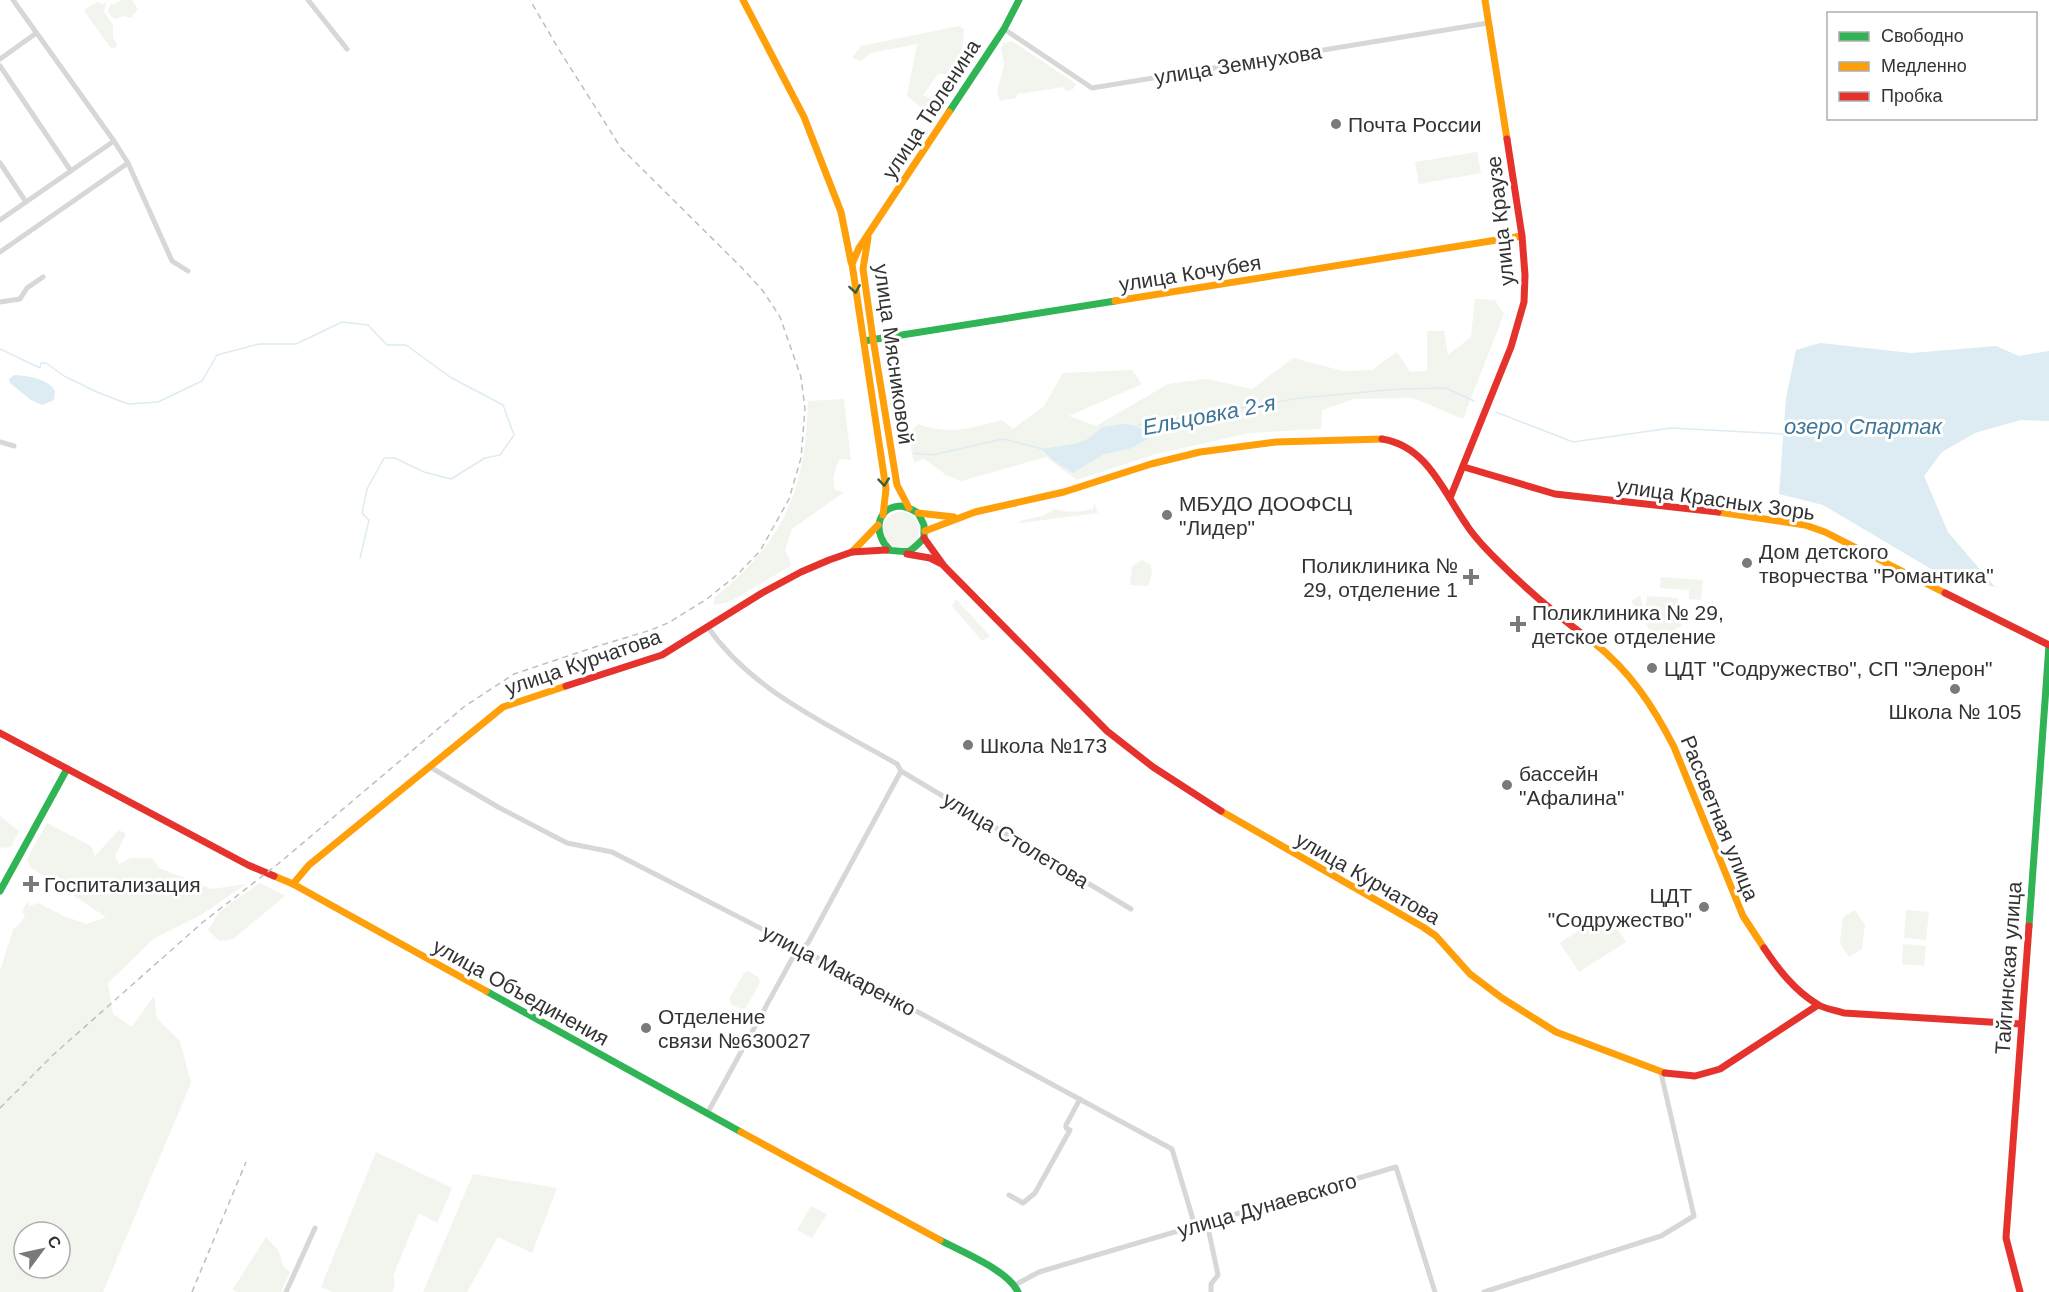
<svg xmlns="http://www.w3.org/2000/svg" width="2049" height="1292" viewBox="0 0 2049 1292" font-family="Arial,sans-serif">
	<rect width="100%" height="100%" fill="#fff"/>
	<!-- green -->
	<g fill="#f1f5ed" fill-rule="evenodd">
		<polygon points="121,0 132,0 138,9 131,18 125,16 115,19 109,14 108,10 111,3 113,5"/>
		<polygon points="97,2 102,4 106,2 104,12 113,25 113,37 117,46 114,48 110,47 85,12 85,9"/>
		<polygon points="959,26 964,29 962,51 948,74 938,74 923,95 937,102 921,107 907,96 917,44 871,53 861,61 852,58 861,46"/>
		<path d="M 1012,41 L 1076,84 C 1074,89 1072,91 1066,91 L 1063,87 L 1018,94 L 1016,98 L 1000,101 L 997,92 L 1004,65 L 1001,48 L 1004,43 Z"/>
		<polygon points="1477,152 1481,173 1419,184 1415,162"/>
		<path d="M 1475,299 L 1495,300 L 1504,314 L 1463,419 L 1413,398 L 1354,399 L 1322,410 L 1321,429 L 1250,433 L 1152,455 L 1077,480 L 1046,457 L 961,481 L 946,475 L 924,459 L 914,463 L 908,434 L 918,424 C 951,436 969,428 1002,420 L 1013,429 L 1044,406 L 1063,373 L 1132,370 L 1142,384 L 1069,416 L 1096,426 L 1168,384 L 1207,379 L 1252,389 L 1293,358 L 1343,371 L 1372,370 L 1397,352 L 1410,372 L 1427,371 L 1427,331 L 1444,331 L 1448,355 L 1471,337 Z"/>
		<path d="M 844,399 L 851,460 L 840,459 C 835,468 831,480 835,490 L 844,492 L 792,529 L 785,550 L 790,561 L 791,566 L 729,602 L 714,605 L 714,598 C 784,542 806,490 808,401 Z"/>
		<path d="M 1094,503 L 1098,513 L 1020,523 L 1020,521 L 1042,516 L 1055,509 C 1067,513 1081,512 1093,509 Z"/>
		<circle cx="901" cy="530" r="18"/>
		<polygon points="1142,560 1150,564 1152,573 1148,586 1130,585 1132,566"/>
		<polygon points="1661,577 1703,580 1701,600 1689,599 1689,590 1660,588"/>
		<polygon points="1640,596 1645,612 1647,596 1678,598 1676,616 1682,625 1657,641 1631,601"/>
		<polygon points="956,599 990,636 982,641 952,606"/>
		<polygon points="0,816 19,831 11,847 0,848"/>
		<path d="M 47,823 L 91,846 L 95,856 L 119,830 L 126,834 L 115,856 L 119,864 L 131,858 L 152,858 L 159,868 L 212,889 L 246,884 L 201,915 L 153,939 L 108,983 L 113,1014 L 132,1027 L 154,996 L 157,1019 L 180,1041 L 191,1083 L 103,1292 L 0,1292 L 0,971 L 13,930 L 23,920 L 25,915 L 22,912 L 27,902 L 30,906 L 38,903 L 66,917 L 87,924 L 106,917 L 30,867 L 27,859 ZM 24,1232 L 60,1232 L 60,1268 L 24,1268 Z"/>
		<polygon points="260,883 285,896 233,939 219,941 208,930 219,912"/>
		<polygon points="1855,910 1865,925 1862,949 1849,957 1840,943 1843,917"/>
		<polygon points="1906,910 1929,912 1926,940 1904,938"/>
		<polygon points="1607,912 1626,942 1579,972 1560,943"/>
		<polygon points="1903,944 1926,946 1924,966 1902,964"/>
		<polygon points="748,971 758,977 760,982 746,1008 741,1009 731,1004 729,999 744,973"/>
		<polygon points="376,1152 452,1188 437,1223 419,1213 393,1276 395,1285 392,1292 332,1292 321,1287"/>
		<polygon points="473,1174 557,1188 532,1253 498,1237 467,1292 423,1292"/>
		<polygon points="811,1206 827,1214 812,1238 797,1230"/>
		<polygon points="266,1237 278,1250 284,1267 290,1272 281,1292 237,1292 233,1289"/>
	</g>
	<!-- water -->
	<g fill="#ddebf3">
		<polygon points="1820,343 1911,353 1996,346 2019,356 2049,351 2049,421 2021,420 1975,433 1942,452 1924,476 1948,532 1995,587 1943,576 1823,505 1779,494 1786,398 1796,350"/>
		<path d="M 14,375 C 28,376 47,378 55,391 L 54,400 L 42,405 L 31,400 L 10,383 L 9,379 Z"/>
		<path d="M 1122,424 C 1135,425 1143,426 1148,439 L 1129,449 L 1104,454 L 1073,473 L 1054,461 L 1042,449 L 1074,444 L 1086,440 L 1103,427 Z"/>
	</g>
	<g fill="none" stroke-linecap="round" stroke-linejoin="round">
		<!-- stream -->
		<g stroke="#ddebf3" stroke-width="1.5">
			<polyline points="0,349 40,368 41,363 46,363 64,376 97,392 128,404 158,402 202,381 217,355 259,344 296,344 342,322 368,325 387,345 406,345 450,377 503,405 514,435 500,455 485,458 451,479 424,472 395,458 384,458 367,489 362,513 369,520 360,558"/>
			<polyline points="1496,412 1573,442 1671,428 1784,434"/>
			<polyline points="1138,425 1300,398 1399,389 1446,388 1474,401"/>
			<polyline points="914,453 932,455 1003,439 1043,449"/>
		</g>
		<!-- street -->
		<g stroke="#d7d7d7" stroke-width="5">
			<polyline points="13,0 114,141 128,163 172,261 188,271"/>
			<polyline points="308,0 347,49"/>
			<polyline points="1004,29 1092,88 1488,23"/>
			<polyline points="0,59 35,34"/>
			<polyline points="0,66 71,171"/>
			<polyline points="0,163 26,202"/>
			<polyline points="0,220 114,141"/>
			<polyline points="0,252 128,163"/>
			<polyline points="0,302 20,299 27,288 43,277"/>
			<polyline points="0,442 14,446"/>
			<path d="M 707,626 C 752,692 830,725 897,764 L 901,771 L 1131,909"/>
			<polyline points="430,767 498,807 567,843 612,852 803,950 1172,1149 1195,1226"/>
			<polyline points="707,1114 793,957 808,943 901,771"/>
			<polyline points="1009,1195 1023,1203 1035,1193 1070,1130 1066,1128 1066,1125 1080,1099"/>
			<polyline points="1207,1223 1218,1275 1211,1284 1211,1292"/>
			<polyline points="1015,1285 1039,1272 1396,1167 1435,1292"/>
			<polyline points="286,1292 315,1228"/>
			<polyline points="1484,1292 1661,1236 1694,1216 1661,1073"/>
		</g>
		<!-- fast -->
		<g stroke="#30b455" stroke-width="7">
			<polyline points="949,112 1004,29 1019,0"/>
			<polyline points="864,341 1115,301"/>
			<path d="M 886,550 C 909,551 906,557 924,538 L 924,525 L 918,513 C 913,510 906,506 900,506 C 874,508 874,536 890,550"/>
			<polyline points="0,891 67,769"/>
			<polyline points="2029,926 2049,645"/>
			<polyline points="486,991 741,1132"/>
			<path d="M 940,1240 C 962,1252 1008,1270 1018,1292"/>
		</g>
		<!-- slow -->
		<g stroke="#ff9f0a" stroke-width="7">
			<polyline points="743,0 804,117 841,212 851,262"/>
			<polyline points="1485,0 1507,139"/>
			<polyline points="868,238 863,269 873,339 897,485 909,508"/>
			<polyline points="1115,301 1522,236"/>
			<polyline points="1718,512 1805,525 1825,532 1945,593"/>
			<polyline points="918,513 954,517"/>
			<polyline points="883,515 886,489 852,264 859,248 949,112"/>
			<polyline points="925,531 975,512 1064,492 1151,464 1200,452 1276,442 1382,439"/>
			<polyline points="852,552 878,525"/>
			<path d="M 1593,642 C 1630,671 1653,706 1674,747 L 1743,916 L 1764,948"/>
			<polyline points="1221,811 1423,927 1436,936 1470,974 1502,998 1556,1032 1665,1073"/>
			<polyline points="274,876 293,884 486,991"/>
			<polyline points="293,884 309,865 503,707 566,686"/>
			<polyline points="741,1132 940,1240"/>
		</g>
		<!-- jam -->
		<g stroke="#e5322d" stroke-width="7">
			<path d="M 1382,439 C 1427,446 1443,491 1466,524 C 1474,537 1485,548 1496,559 C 1526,589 1559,617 1593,642"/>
			<polyline points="1464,467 1555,494 1718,512"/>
			<polyline points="1450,498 1511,347 1524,302 1525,275 1522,236 1507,139"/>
			<polyline points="924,538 944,566 1107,731 1153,767 1221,811"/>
			<polyline points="907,554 930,558 942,564"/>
			<polyline points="1945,593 2049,645"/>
			<polyline points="566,686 662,655 762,593 801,572 829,560 852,552 886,550"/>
			<polyline points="0,733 248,865 274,876"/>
			<path d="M 1764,948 C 1778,969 1794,990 1817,1004 C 1824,1009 1835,1010 1844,1013 L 2021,1024"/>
			<polyline points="1665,1073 1695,1076 1720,1069 1818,1005"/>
			<polyline points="2020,1292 2006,1238 2029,926"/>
		</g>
		<!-- rail -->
		<g stroke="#bebebe" stroke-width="1.5" stroke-dasharray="6 4.5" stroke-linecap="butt">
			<polyline points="0,1108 53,1055 203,922 278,864 465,706 514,674 598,646 651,630 668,623 707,599 738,574 760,551 789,499 801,458 805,409 801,377 780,317 763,291 743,269 621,148 558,48 530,0"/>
			<polyline points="192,1292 246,1162"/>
		</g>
	</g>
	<!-- one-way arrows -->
	<defs><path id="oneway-chevron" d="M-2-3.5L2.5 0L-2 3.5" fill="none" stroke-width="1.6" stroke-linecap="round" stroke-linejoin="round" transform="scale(1.5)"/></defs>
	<g stroke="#32603f">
		<use href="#oneway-chevron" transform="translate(855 289) rotate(81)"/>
		<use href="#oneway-chevron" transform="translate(884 482) rotate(84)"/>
	</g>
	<!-- markers -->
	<g fill="#7a7a7a" stroke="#fff" stroke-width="2">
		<circle cx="1336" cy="124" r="6"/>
		<circle cx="1167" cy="515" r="6"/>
		<circle cx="1747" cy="563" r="6"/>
		<path d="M1468 568h6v6h6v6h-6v6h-6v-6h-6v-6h6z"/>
		<path d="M1515 615h6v6h6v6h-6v6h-6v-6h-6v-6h6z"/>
		<circle cx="1652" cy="668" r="6"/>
		<circle cx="1955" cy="689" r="6"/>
		<circle cx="968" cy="745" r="6"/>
		<circle cx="1507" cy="785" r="6"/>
		<path d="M28 875h6v6h6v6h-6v6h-6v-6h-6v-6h6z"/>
		<circle cx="1704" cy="907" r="6"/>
		<circle cx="646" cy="1028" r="6"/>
	</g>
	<g text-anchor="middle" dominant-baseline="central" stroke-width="6" stroke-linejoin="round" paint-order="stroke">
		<!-- street labels -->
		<g font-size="21" fill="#333" stroke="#fff">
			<text transform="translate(1238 64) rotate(-9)">улица Земнухова</text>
			<text transform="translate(931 109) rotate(-57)">улица Тюленина</text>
			<text transform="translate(1500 221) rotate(-96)">улица Краузе</text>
			<text transform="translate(1190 273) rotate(-9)">улица Кочубея</text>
			<text transform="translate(894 354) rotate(82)">улица Мясниковой</text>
			<text transform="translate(1716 499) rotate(8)">улица Красных Зорь</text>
			<text transform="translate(583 662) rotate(-19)">улица Курчатова</text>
			<text transform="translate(1720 818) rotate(68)">Рассветная улица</text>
			<text transform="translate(1016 840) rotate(31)">улица Столетова</text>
			<text transform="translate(1368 878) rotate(30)">улица Курчатова</text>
			<text transform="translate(2008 968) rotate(-86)">Тайгинская улица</text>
			<text transform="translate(839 970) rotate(28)">улица Макаренко</text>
			<text transform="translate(521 992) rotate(29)">улица Объединения</text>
			<text transform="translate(1267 1205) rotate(-16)">улица Дунаевского</text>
		</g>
		<!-- poi labels -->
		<g font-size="21" fill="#333" stroke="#fff" text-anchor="start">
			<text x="1348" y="124">Почта России</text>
			<text x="1179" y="503">МБУДО ДООФСЦ<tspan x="1179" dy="24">"Лидер"</tspan></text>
			<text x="1759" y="551">Дом детского<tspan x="1759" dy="24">творчества "Романтика"</tspan></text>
			<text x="1458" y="565" text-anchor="end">Поликлиника №<tspan x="1458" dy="24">29, отделение 1</tspan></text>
			<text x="1532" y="612">Поликлиника № 29,<tspan x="1532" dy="24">детское отделение</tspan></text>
			<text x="1664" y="668">ЦДТ "Содружество", СП "Элерон"</text>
			<text x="1955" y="711" text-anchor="middle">Школа № 105</text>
			<text x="980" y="745">Школа №173</text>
			<text x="1519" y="773">бассейн<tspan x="1519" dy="24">"Афалина"</tspan></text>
			<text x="44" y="884">Госпитализация</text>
			<text x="1692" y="895" text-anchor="end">ЦДТ<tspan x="1692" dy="24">"Содружество"</tspan></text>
			<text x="658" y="1016">Отделение<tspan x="658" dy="24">связи №630027</tspan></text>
		</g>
		<!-- water labels -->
		<g font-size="22" font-style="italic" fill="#3f7597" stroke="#fff">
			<text transform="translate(1209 415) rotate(-11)">Ельцовка 2-я</text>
			<text x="1863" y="426">озеро Спартак</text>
		</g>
	</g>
	<!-- legend -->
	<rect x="1827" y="12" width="210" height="108" fill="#ffffff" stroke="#adadad" stroke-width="1.5"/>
	<rect x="1839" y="32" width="30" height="9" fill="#30b455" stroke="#adadad" stroke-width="1.5"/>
	<text x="1881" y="42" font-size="18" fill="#333333">Свободно</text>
	<rect x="1839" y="62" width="30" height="9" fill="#ff9f0a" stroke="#adadad" stroke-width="1.5"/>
	<text x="1881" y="72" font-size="18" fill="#333333">Медленно</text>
	<rect x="1839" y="92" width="30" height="9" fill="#e5322d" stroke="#adadad" stroke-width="1.5"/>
	<text x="1881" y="102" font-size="18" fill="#333333">Пробка</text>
	<!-- north arrow -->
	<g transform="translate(42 1250) rotate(57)"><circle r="28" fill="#ffffff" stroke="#adadad" stroke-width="1.5"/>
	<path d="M0-4.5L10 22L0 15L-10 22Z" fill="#7a7a7a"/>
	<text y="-9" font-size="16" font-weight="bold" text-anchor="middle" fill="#333333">С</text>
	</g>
</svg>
